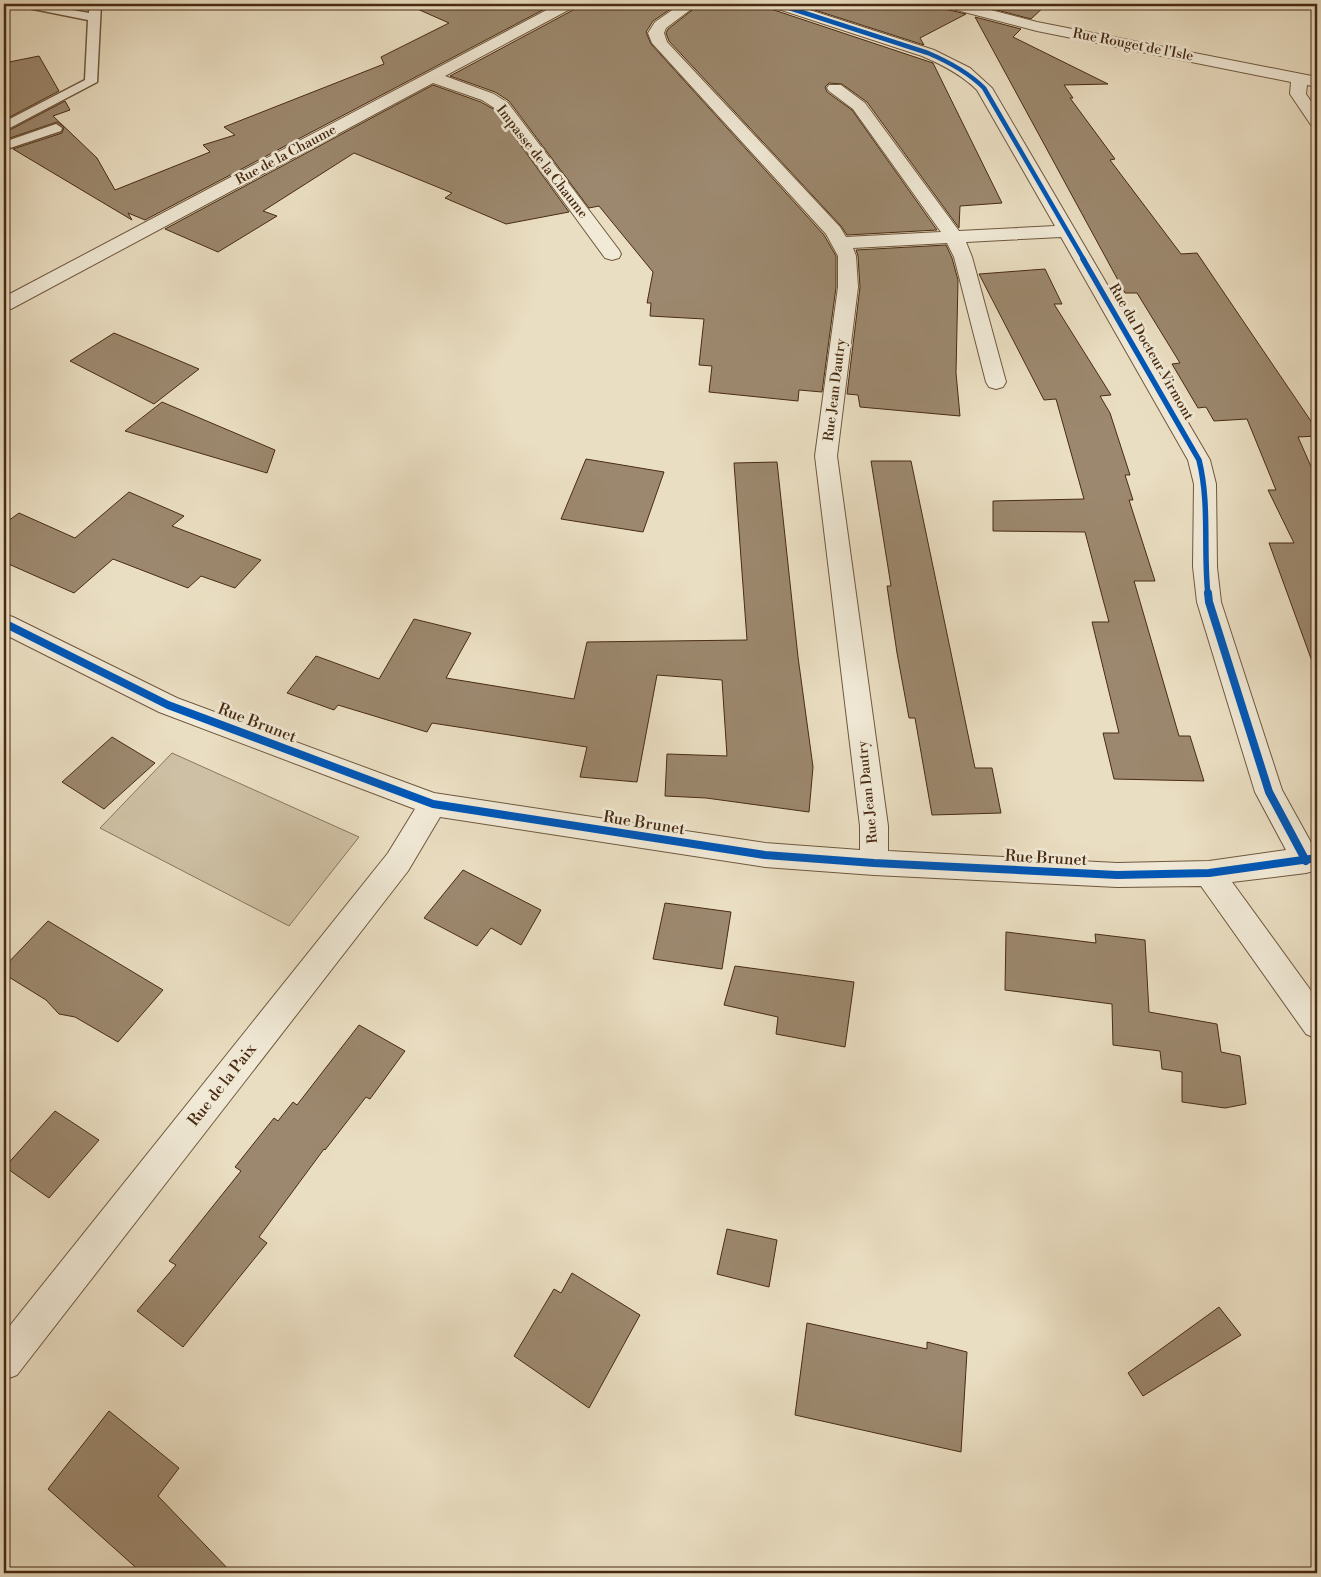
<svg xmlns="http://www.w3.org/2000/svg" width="1321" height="1577" viewBox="0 0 1321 1577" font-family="'Libre Bodoni',serif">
	<rect width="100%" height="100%" fill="#eadec2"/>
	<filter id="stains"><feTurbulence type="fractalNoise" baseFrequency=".004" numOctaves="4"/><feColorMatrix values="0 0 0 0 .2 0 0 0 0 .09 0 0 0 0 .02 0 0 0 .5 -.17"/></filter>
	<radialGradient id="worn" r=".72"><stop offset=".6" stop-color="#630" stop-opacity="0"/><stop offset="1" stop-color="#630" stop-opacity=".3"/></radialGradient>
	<!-- green -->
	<polygon fill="#cec0a4" stroke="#8b765b" points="172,753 359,837 289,926 100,828"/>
	<!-- building -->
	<g fill="#9c886e" stroke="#482b12">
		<polygon points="406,4 554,4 145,220 128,213 132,220 13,149 62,133 64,127 57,122 4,140 4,133 65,101 70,110 53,116 97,158 115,190 210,152 203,145 235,135 224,127 384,64 381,57 449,23"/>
		<polygon points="578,4 678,4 653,21 646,32 651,44 824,235 836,256 836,287 822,392 799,390 798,401 709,392 712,366 699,365 704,319 650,316 651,303 647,303 653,272 599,206 589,208 509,101 495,92 450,76 575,9"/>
		<polygon points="700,4 768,4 771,9 933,63 1002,203 960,206 959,228 867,102 842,84 829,83 825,87 827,92 852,110 937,230 847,235 841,226 669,41 666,33 668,29"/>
		<polygon points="796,4 941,4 945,9 966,14 920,38 924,45"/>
		<polygon points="974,4 1047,4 1031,19"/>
		<polygon points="975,17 1021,29 1013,37 1108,84 1064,85 1073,98 1070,98 1115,159 1110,160 1181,254 1197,253 1317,430 1317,436 1298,437 1317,480 1317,663 1313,664 1269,543 1294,543 1268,490 1276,490 1247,419 1214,421 1206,407 1198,408 1172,364 1180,363 1137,293 1125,293"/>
		<polygon points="39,56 59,91 4,120 4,63"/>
		<polygon points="433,85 481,102 495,110 569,212 506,224 445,198 452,193 354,153 263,211 277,216 218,252 165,229"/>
		<polygon points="946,245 952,258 958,280 956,373 960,416 860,407 858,395 847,394 860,287 858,256 856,250"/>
		<polygon points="1045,269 1062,304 1054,304 1111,395 1100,396 1110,413 1130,475 1125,475 1133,500 1129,500 1155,581 1134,581 1179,736 1190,736 1204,781 1114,779 1103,733 1119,733 1092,622 1109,622 1085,532 993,531 993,501 1084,499 1056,399 1044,400 979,274"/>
		<polygon points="114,333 199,369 154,404 70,361"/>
		<polygon points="162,402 275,450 267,473 125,431"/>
		<polygon points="586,459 664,472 643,532 561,519"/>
		<polygon points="871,461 911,461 975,768 992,768 1001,813 932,815 915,718 909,718 897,653 887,586 891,586"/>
		<polygon points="777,462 798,657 813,767 809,812 706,798 665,796 667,754 727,756 722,680 657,675 637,782 580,777 587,747 432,723 427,732 338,705 334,710 287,693 316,656 379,679 414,619 471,633 446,678 574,699 587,642 747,640 734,463"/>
		<polygon points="129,492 184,516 172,526 261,560 235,588 201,576 188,588 113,559 74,593 4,562 4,524 19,513 75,538"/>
		<polygon points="112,737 155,763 104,809 62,782"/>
		<polygon points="463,870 541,910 521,945 491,928 477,946 424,918"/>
		<polygon points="665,903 731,912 722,969 653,959"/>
		<polygon points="48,921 163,990 118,1042 75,1017 59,1014 46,1000 4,974 4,967"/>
		<polygon points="1006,932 1096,943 1095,934 1145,940 1149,1012 1217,1024 1221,1052 1240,1056 1246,1104 1225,1108 1182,1102 1182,1072 1162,1069 1160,1051 1113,1045 1112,1004 1005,990"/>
		<polygon points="735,966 854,982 845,1047 776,1034 778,1017 724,1005"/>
		<polygon points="359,1025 405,1051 370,1099 366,1097 325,1150 324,1149 259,1237 267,1243 183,1347 137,1311 176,1265 169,1261 241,1171 235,1167 274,1118 278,1121 293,1102 297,1105"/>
		<polygon points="55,1111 99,1140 49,1198 5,1167"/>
		<polygon points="727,1229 777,1240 769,1287 717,1274"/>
		<polygon points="572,1273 640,1315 589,1408 514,1356 554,1289 561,1293"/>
		<polygon points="1219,1307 1241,1335 1143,1396 1128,1373"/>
		<polygon points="807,1323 927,1349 927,1342 967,1352 961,1452 795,1415"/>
		<polygon points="109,1411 179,1468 158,1496 232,1573 142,1573 48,1489"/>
	</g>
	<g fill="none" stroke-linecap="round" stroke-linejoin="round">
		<defs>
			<g id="lane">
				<polygon points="17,4 39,4 89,13 89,4 101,4 97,82 4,131 4,122 85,80 88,20 23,7"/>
				<polygon points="56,124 62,128 61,131 4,150 4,142"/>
			</g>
			<g id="street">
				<polygon points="558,4 576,4 574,7 445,76 494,94 508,103 619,250 621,254 619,258 612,260 605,258 496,109 482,100 433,83 11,309 4,311 4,297"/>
				<path d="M 681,4 L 698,4 L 666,28 L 664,33 L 667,42 L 840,227 L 846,237 L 941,232 L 853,109 L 829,91 L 827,88 L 829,85 L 841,85 L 865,103 L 959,231 L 1055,226 L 977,90 C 962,75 943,65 922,56 L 772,7 L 770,4 L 791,4 L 934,50 L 970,68 L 992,88 L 1210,460 L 1216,484 L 1217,567 L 1221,602 L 1282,790 L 1313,846 L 1317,846 L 1317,870 L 1306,873 L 1232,882 L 1317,999 L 1317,1039 L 1306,1034 L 1201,886 L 1117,887 L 874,875 L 765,867 L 440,817 L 408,871 L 17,1375 L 4,1380 L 4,1333 L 388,853 L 415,809 L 159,712 L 4,634 L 4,614 L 13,617 L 177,698 L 434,793 L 765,843 L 860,850 L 860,826 L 815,456 L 838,287 L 838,256 L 826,234 L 652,43 L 648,33 L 655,22 ZM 1061,237 L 1188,460 L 1194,484 L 1193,567 L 1197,602 L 1255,792 L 1286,850 L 1209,861 L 1117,863 L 888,851 L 888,826 L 837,456 L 858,287 L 856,256 L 853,248 L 947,243 L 954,257 L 986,382 L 989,387 L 996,389 L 1003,387 L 1006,382 L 972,257 L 966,242 Z"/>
				<polygon points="943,4 967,4 1037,22 1317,77 1317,87 1307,85 1306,94 1317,110 1317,126 1311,125 1290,94 1291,82 1037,31 945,7"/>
			</g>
		</defs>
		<!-- lane casing -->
		<use href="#lane" stroke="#70583e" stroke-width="3"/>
		<!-- street casing -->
		<use href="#street" stroke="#70583e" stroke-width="2"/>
		<!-- lane -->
		<use href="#lane" fill="#f1ead7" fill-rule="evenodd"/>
		<!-- street -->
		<use href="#street" fill="#f1ead7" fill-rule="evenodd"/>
		<defs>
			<path id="cycleway-far2" d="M 777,4 L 928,53 C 949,62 968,72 984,88 L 1084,260"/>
			<path id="cycleway-far1" d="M 1083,259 L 1199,460 C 1210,504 1203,550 1208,595"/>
			<g id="cycleway">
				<polyline points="1208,593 1209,602 1269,792 1306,861"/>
				<polyline points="4,623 168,705 433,804 765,855 874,863 1117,875 1209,873 1317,858"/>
			</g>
		</defs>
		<!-- cycleway-far2 casing -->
		<use href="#cycleway-far2" stroke="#f1ead7" stroke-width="6"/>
		<!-- cycleway-far1 casing -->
		<use href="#cycleway-far1" stroke="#f1ead7" stroke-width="8"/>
		<!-- cycleway casing -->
		<use href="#cycleway" stroke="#f1ead7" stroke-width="11"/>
		<!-- cycleway-far2 -->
		<use href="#cycleway-far2" stroke="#0057b8" stroke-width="4.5"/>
		<!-- cycleway-far1 -->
		<use href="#cycleway-far1" stroke="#0057b8" stroke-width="5.5"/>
		<!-- cycleway -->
		<use href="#cycleway" stroke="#0057b8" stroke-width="8"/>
	</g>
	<g text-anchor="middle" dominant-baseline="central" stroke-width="5" stroke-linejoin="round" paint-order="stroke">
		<!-- far-street labels -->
		<g font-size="14" fill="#482b12" stroke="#f1ead7">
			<text transform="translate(1133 45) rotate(11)">Rue Rouget de l'Isle</text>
			<text transform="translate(286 155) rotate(-28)">Rue de la Chaume</text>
			<text transform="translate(542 162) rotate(52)">Impasse de la Chaume</text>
			<text transform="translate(1151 352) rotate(60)">Rue du Docteur Virmont</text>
			<text transform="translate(835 390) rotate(-83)">Rue Jean Dautry</text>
			<text transform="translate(868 792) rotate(-96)">Rue Jean Dautry</text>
		</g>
		<!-- street labels -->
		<g font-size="16" fill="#482b12" stroke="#f1ead7">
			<text transform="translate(257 723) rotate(21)">Rue Brunet</text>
			<text transform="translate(644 823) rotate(9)">Rue Brunet</text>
			<text transform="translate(1046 858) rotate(3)">Rue Brunet</text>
			<text transform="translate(222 1085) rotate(-52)">Rue de la Paix</text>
		</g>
	</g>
	<!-- margin -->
	<rect width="1321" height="1577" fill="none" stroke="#eadec2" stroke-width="20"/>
	<rect x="5" y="5" width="1311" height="1567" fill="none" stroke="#482b12" stroke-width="2.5"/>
	<rect x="10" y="10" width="1301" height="1557" fill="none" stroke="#482b12"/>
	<rect width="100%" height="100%" filter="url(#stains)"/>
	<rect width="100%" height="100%" fill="url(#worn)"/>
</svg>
